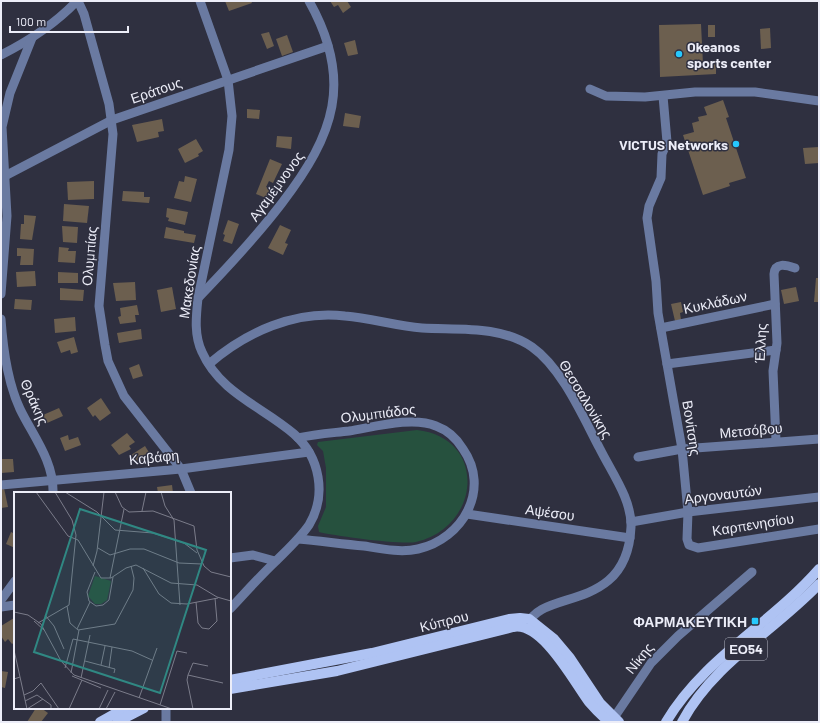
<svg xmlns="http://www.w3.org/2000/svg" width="820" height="723" viewBox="0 0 820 723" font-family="Barlow,sans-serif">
	<rect width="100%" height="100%" fill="#2f3040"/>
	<!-- green -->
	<path fill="#26513e" d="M 417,430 C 488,438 481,527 416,542 C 403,545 334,536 319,532 L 318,526 L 326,507 L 326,468 L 323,451 L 317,445 L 318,442 Z"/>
	<!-- building -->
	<g fill="#6c5f4f">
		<polygon points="225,1 251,1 252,3 229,11"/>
		<polygon points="330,1 347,1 351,7 343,13 338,5 334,7"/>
		<polygon points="701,24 703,64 716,63 716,74 660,77 659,25"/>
		<rect x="708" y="25" width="7" height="12"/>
		<polygon points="770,28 771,48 761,49 760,29"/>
		<polygon points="269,32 274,46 267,49 261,34"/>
		<polygon points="287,35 293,52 282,56 276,39"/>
		<polygon points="355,40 358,54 348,56 344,43"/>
		<polygon points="723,100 729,117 726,118 746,178 729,183 730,186 703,195 683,135 694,132 692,123 699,121 698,117 707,115 704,107"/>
		<polygon points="247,109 260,110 259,119 247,118"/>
		<polygon points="345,113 361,116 359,128 343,126"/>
		<polygon points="162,119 164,131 158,132 159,137 137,142 132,125"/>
		<polygon points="277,136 292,137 291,149 276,147"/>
		<polygon points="196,139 203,151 198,154 199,156 185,163 178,149"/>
		<polygon points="819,147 819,163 805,164 803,148"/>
		<polygon points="270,159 282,164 273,183 269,181 266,187 270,189 266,198 256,194"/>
		<polygon points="185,176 197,179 191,202 174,198 179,181 184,182"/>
		<polygon points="94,181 94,199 68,200 67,182"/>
		<polygon points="123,191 144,192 144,197 150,197 149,203 122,201"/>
		<polygon points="64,204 89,206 87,223 63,221"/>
		<polygon points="167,208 188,212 185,225 168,221 169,218 166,217"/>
		<polygon points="24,215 36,216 32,240 20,239 21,224 24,224"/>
		<polygon points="228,220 239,224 232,244 223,241 225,235 223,234"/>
		<polygon points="280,225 291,230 285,243 288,244 283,255 268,248"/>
		<polygon points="62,226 78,227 77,243 63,242"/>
		<polygon points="166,227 184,231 184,233 196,235 194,243 164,238"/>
		<polygon points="59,247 69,248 68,251 76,251 75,263 58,262"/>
		<polygon points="17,248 34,249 33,265 20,265 21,256 17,256"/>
		<polygon points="35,271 36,286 17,287 16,272"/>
		<polygon points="58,272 78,273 78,283 58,283"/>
		<polygon points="816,278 819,278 819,302 814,302"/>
		<polygon points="135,282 136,300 116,301 113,283"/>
		<polygon points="172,287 176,309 161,312 157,290"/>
		<polygon points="796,287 799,301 784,304 781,290"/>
		<polygon points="60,288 84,290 83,301 60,300"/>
		<polygon points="15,299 32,300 31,310 14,309"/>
		<polygon points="681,302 683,312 680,313 681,320 675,321 671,304"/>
		<polygon points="137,305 139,315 135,315 136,322 120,324 118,317 121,316 120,308"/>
		<polygon points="75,317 76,331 55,333 54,319"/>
		<polygon points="141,329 142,339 119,343 117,333"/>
		<polygon points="74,337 78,352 71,354 70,350 61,353 57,342"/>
		<polygon points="139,364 143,376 133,379 129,368"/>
		<polygon points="101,398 111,413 100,421 95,415 93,417 87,408"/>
		<polygon points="59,408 63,416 47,423 43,415"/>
		<polygon points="127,433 135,442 129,446 131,449 119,455 111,445"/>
		<polygon points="68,435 69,440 78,437 81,445 65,451 60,438"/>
		<polygon points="145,446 150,454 137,465 131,455"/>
		<polygon points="1,459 13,459 14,472 1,473"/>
		<polygon points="172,485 173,493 158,493 157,487"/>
		<polygon points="4,488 8,507 1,508 1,489"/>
		<polygon points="11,532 15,534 15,548 6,544"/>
		<polygon points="14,618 15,642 12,644 8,639 5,642 1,636 1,626"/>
		<polygon points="1,671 8,672 5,688 1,687"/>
		<polygon points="36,708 41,708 48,713 41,722 27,722"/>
	</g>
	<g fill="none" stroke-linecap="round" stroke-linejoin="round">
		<!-- minor -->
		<g stroke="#6a7aa1" stroke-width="9">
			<polyline points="78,1 84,14 109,104 113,134 99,306 105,345 108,361 124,396 181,469 191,493"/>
			<path d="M 200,1 L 228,80 L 232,116 L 229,150 L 198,298 C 196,317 194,335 202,352 C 220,393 263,407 294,434 C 320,457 327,495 309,525 C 300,538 288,549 276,561 C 260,576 245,593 230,609"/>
			<path d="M 1,55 C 29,41 55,24 77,1"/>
			<polyline points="590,89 606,96 645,97 695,92 755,92 819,101"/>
			<polyline points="663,96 667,142 662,154 661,178 649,206 647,218 656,281 658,313 682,449 688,512 687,539 689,545 698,548 819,529"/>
			<polyline points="1,178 112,120 328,46"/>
			<polyline points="1,294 7,216 2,127 10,93 32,38"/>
			<path d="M 198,298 C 228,267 256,237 282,203 C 334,135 354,81 309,1"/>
			<path d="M 1,319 C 3,349 7,381 20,409 C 33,436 54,461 53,493"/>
			<polyline points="661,328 775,304"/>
			<path d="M 209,364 C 246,332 295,310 345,316 C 371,318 396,326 422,328 C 458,330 500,325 532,347 C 562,368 583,417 600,449 C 612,473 632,500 631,527 C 627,615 540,587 527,626"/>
			<polyline points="667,364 776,350"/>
			<path d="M 776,441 L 773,371 L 777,343 L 774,274 C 775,262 786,265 795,268"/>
			<polyline points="638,457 682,449 819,439"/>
			<polyline points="1,485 181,469 309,452"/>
			<polyline points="467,514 630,538"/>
			<polyline points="631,522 688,512 819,497"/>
			<path d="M 298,539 C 320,541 342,544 364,546 C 382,549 401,553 418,549 C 463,539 491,489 463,449 C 457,439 447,430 436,426 C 413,416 374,427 349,431 C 332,433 315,434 298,438"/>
			<polyline points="230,558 253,555 275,561"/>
			<polyline points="1,600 15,581"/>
			<polyline points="1,607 15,605"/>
			<polyline points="166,708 166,722"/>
			<polyline points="611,722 651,663 678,636 752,572"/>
		</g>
		<!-- major -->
		<g stroke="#afc3f3" stroke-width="10">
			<polyline points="230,680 372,653 509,619 520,618 529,619 554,639 570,658 600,703 619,722"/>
			<path d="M 230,689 L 337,671 L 513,627 C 542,621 574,682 589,702 C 595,709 602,716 609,722"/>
			<polyline points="100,722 125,708"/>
			<polyline points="117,722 144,708"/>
			<path d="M 666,722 C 704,658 771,624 819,569"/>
			<path d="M 682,722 C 713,664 774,631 819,584"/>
		</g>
	</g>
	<!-- markers -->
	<g fill="#26c9fe" stroke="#2f3040" stroke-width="1.5">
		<circle cx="679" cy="54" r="4"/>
		<circle cx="736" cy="144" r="4"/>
		<rect x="751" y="617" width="8" height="8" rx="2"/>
	</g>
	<g text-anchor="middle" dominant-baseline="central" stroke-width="3" stroke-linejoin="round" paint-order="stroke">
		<!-- shield labels -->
		<rect fill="#2f3040" stroke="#b3b4c1" stroke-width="1" x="725" y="638" width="42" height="22" rx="3"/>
		<g font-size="13" font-weight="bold" fill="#ecedf8">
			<text x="746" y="649">ΕΟ54</text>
		</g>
		<!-- poi labels -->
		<g font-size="14" font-weight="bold" fill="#ecedf8" stroke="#2f3040" text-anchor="end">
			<text x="687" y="46" text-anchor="start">Okeanos<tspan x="687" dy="16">sports center</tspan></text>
			<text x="728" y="144">VICTUS Networks</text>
			<text x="747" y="621">ΦΑΡΜΑΚΕΥΤΙΚΗ</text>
		</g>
		<!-- street labels -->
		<g font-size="14" fill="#ecedf8" stroke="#2f3040">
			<text transform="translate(156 90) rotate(-19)">Εράτους</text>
			<text transform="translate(276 186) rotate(-54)">Αγαμέμνονος</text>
			<text transform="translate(89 256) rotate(-85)">Ολυμπίας</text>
			<text transform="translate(189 282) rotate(-81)">Μακεδονίας</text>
			<text transform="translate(715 302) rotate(-12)">Κυκλάδων</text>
			<text transform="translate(760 343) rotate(-87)">Έλλης</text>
			<text transform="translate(586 399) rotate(59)">Θεσσαλονίκης</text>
			<text transform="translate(35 402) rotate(66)">Θράκης</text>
			<text transform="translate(378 413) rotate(-7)">Ολυμπιάδος</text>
			<text transform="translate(692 428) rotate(81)">Βονίτσης</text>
			<text transform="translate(751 430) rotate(-5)">Μετσόβου</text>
			<text transform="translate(154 457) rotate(-6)">Καβάφη</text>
			<text transform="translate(723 494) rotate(-7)">Αργοναυτών</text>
			<text transform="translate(550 512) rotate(8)">Αψέσου</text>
			<text transform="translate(753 524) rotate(-9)">Καρπενησίου</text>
			<text transform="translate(444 621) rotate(-14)">Κύπρου</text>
			<text transform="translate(639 658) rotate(-51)">Νίκης</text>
		</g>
	</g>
	<!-- overview -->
	<g transform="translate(14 492)">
		<rect width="217" height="217" fill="#2f3040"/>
		<path d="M 81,84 L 97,89 L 93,108 L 87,112 L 81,112 L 74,104 Z" fill="#26513e"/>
		<path fill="none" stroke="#7b7c8a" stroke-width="1" d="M 22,0 L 54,44 L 64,48 L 87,86 L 97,86 L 112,76 L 122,73 L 157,91 L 183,93 L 203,105 L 217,109M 51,0 L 83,20 L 101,38 L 139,41 L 170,51 L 183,61M 101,0 L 108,15 L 115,20 L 139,19 L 180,34 L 183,58 L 190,74 L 197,80 L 217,85M 147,0 L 151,14 L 160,28 L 166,113M 128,19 L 132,0M 84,56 L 96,63 L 116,57 L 130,57 L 165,71 L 188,72M 79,74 L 83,59 L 90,0M 129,76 L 145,102 L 157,111 L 173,112 L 204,106M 81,80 L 73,100 L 75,109 L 82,114 L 89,113 L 95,108 L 99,85M 96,86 L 110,17M 182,110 L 184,131 L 188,136 L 195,137 L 203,129 L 201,106M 53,114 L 56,131 L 64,138 L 101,132 L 119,98 L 120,86 L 117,74M 0,120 L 14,123 L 27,132 L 47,169 L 60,183 L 158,217M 31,123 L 40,134 L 50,157M 20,129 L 30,138M 24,131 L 55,113 L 62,43 L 58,28 L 41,0M 63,137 L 76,110M 0,158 L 6,185M 71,169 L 101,177 L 100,181M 87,173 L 91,154M 51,176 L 59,147 L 118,159 L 138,168M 95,176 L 98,155M 57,181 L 65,138M 174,183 L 179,171 L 194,174M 58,184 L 87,196M 67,186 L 76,143M 0,187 L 6,185 L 13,217 L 29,207M 10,203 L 19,199 L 27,191 L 45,217M 125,206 L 143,156M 11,209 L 23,203 L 37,213 L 37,217M 146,213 L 163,159 L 173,161M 55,217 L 68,188M 85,217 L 94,198M 92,217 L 101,200M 179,217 L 173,188 L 174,183 L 209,191"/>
		<path fill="#308883" fill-opacity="0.15" stroke="#308883" stroke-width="2" d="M 66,17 L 192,58 L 146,201 L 20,160 Z"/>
		<rect width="217" height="217" fill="none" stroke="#ecedf8" stroke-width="2"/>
	</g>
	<!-- border -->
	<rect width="820" height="723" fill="none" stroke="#ecedf8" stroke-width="4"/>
	<!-- scale -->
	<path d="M10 26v6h118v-6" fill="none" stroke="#ecedf8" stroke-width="2"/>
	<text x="16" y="26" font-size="12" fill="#ecedf8" stroke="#2f3040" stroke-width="3" paint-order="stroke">100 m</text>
</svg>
